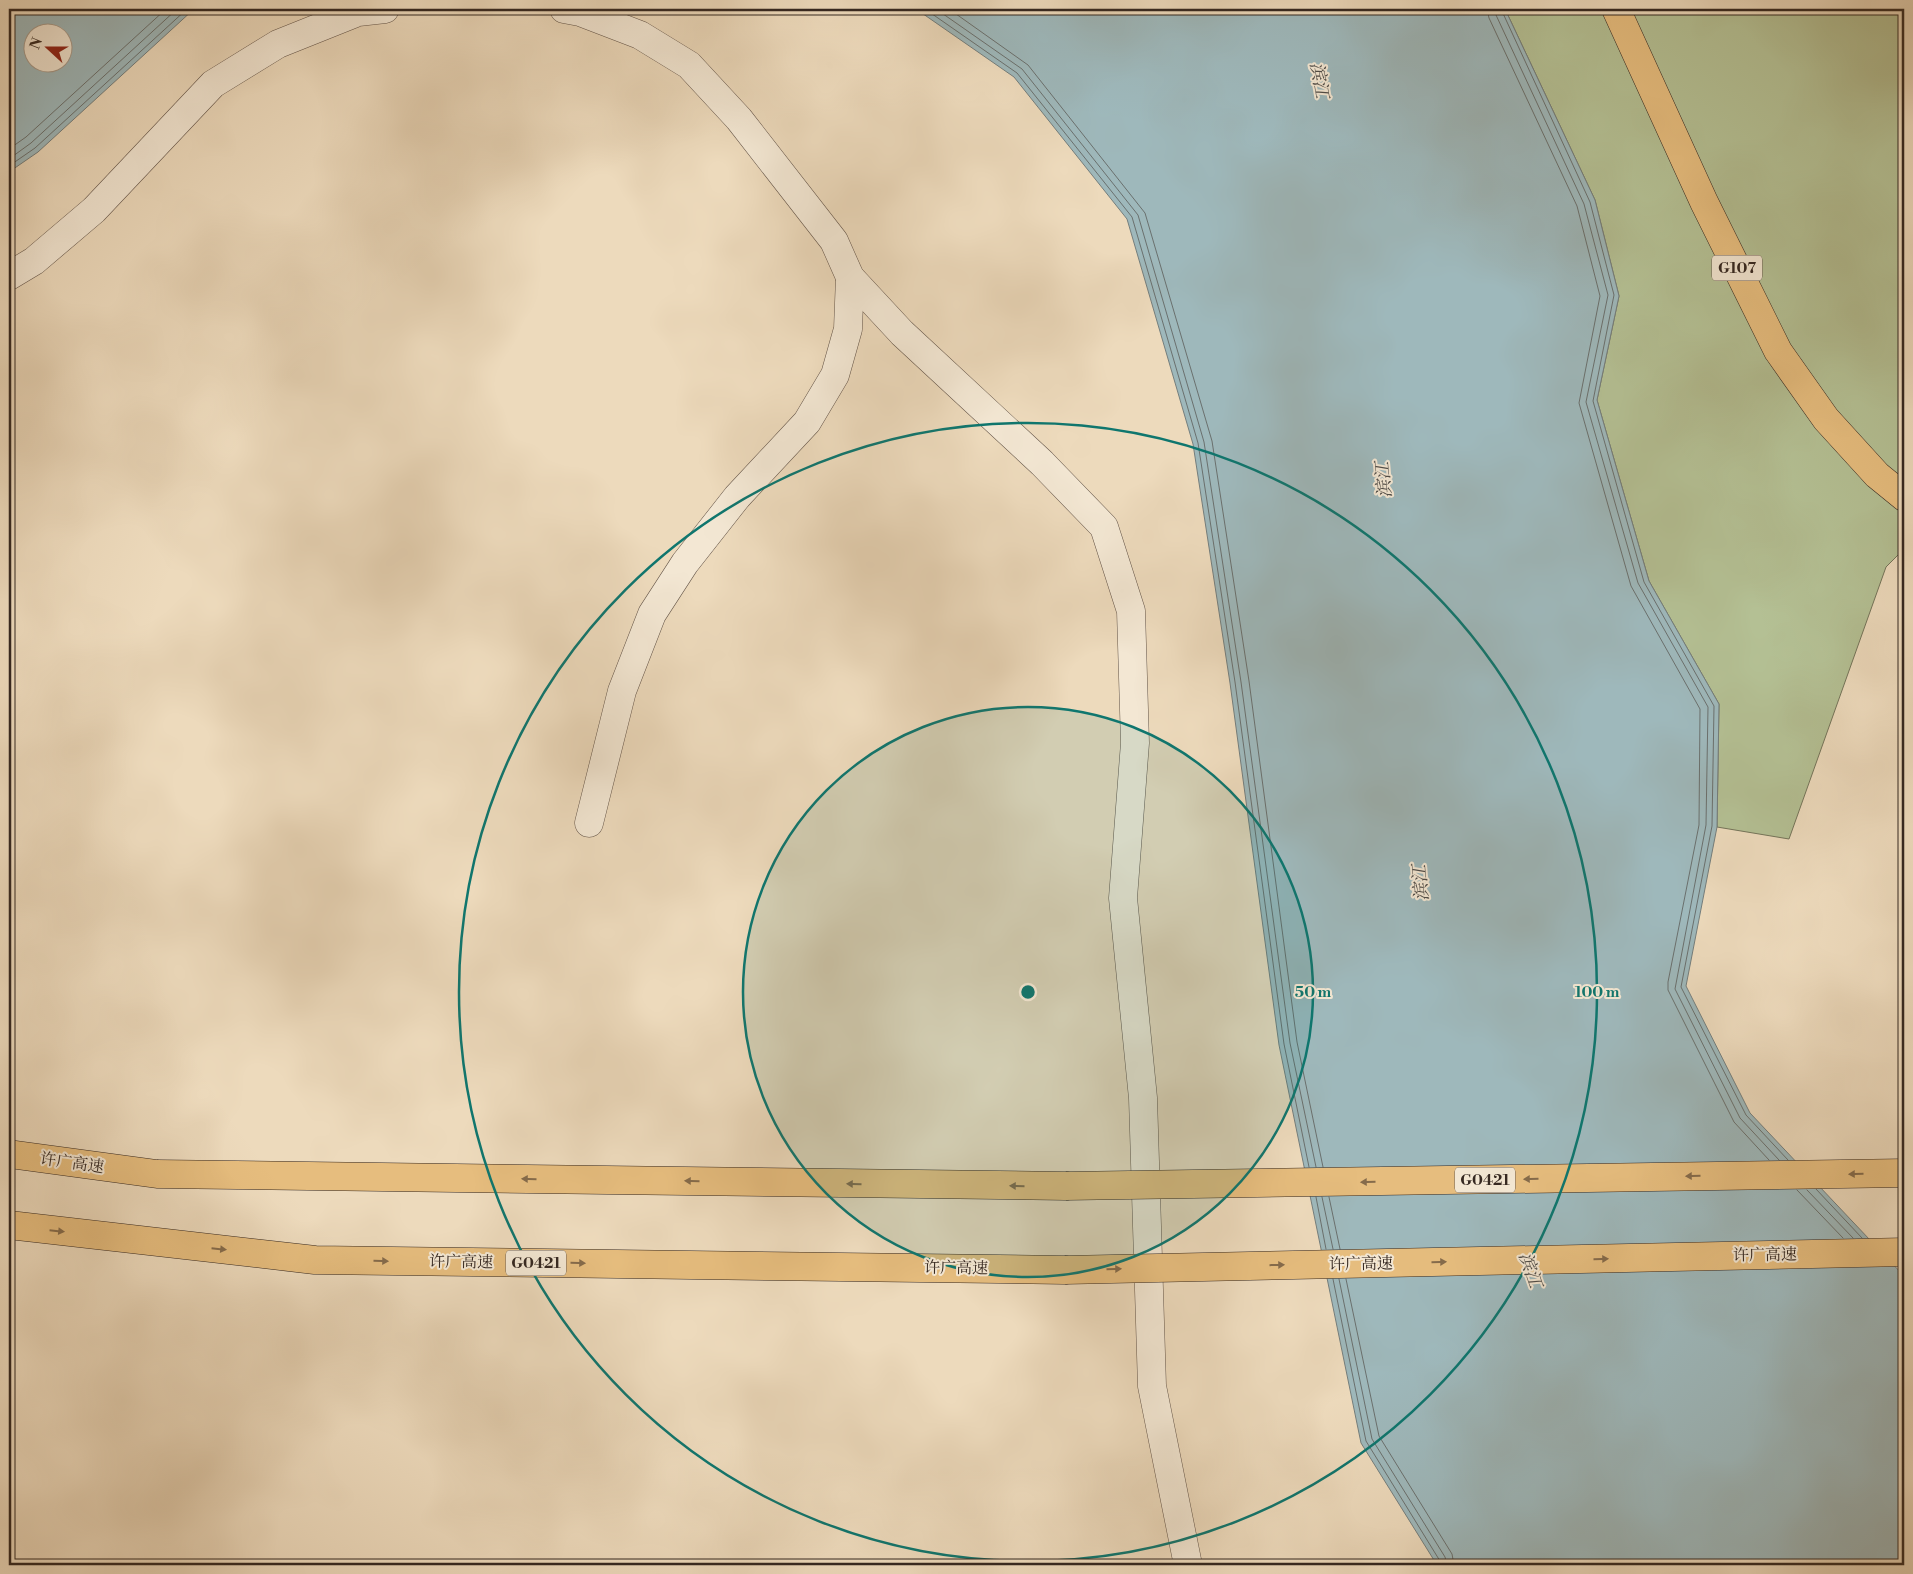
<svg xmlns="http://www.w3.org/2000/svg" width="1913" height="1574" viewBox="0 0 1913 1574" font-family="'Libre Bodoni','Noto Serif SC',serif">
	<rect width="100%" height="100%" fill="#eddabc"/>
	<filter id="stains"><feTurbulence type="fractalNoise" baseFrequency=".004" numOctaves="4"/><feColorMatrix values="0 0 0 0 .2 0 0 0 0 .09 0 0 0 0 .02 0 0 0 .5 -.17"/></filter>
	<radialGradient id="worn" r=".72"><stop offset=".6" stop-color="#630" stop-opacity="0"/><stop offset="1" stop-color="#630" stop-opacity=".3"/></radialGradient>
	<!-- green -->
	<polygon fill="#b4c094" stroke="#74745a" points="1505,9 1904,9 1904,549 1886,567 1789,839 1717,827 1719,704 1649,581 1597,400 1619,296 1595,200"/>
	<!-- water -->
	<g fill="#9eb8bb" stroke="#747e7d" fill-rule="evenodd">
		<path d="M 9,9 L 194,9 L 38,152 L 9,172 ZM 32,32 L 62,32 L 62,62 L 32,62 Z"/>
		<polygon points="916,9 1505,9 1595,200 1619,296 1597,400 1649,581 1719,704 1717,827 1686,986 1750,1113 1904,1276 1904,1565 1437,1565 1361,1443 1279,1045 1230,683 1193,444 1127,219 1014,77"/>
	</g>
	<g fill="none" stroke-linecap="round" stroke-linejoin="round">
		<!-- shore -->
		<g stroke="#6a706e" stroke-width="1">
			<polyline points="925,9 1017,73 1132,217 1198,443 1235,682 1284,1044 1309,1167"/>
			<polyline points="936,9 1022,69 1138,215 1204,442 1241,682 1290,1043 1316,1167"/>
			<polyline points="949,9 1028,65 1145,213 1212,441 1249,681 1297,1042 1323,1167"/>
			<polyline points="1487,9 1489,18 1577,206 1600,296 1579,403 1631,586 1700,709 1699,825 1668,982 1668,990 1734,1122 1769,1160"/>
			<polyline points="1495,9 1496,15 1584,204 1608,295 1586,402 1638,583 1708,707 1706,825 1675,989 1740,1118 1779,1160"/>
			<polyline points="1501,9 1590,202 1614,295 1593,401 1644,582 1714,706 1712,826 1681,987 1746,1115 1788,1160"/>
			<polyline points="9,149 26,137 166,9"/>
			<polyline points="9,159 31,143 177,9"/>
			<polyline points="9,166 35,148 187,9"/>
			<polyline points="1816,1189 1862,1238"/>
			<polyline points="1797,1190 1843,1238"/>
			<polyline points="1807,1190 1853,1238"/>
			<polyline points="1316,1197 1326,1249"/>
			<polyline points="1322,1197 1333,1249"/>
			<polyline points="1329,1197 1340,1249"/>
			<polyline points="1333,1279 1366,1441 1440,1561 1441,1565"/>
			<polyline points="1339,1279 1372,1439 1445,1557 1447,1565"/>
			<polyline points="1346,1279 1379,1436 1452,1554 1454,1565"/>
		</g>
		<defs>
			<g id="minor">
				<polyline points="564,9 580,12 640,35 689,65 739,119 834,241 850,277 902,333 1042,463 1104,527 1131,611 1135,743 1123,898 1143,1098 1152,1386 1188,1565"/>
				<polyline points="9,276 34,261 94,210 213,84 278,44 358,12 385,9"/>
				<polyline points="589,823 622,691 652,614 685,563 737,497 807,422 835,375 848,329 850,277"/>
			</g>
			<g id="highway">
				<polyline points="1616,9 1704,202 1778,351 1826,419 1877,475 1904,497"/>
				<polyline points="9,1154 157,1174 1066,1186"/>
				<polyline points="9,1225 315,1260 1065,1270"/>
			</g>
		</defs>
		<!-- minor casing -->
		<use href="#minor" stroke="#635448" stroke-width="29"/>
		<!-- highway casing -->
		<use href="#highway" stroke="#352821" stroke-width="29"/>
		<!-- minor -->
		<use href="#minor" stroke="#f3e7d3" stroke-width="28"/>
		<!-- highway -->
		<use href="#highway" stroke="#e6bd7e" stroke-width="28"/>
		<defs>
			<g id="highway-bridge">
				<polyline points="1066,1186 1904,1173"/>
				<polyline points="1065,1270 1904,1252"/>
			</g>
		</defs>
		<!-- highway-bridge casing -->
		<use href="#highway-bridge" stroke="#352821" stroke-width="29" stroke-linecap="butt"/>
		<!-- highway-bridge -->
		<use href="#highway-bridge" stroke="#e6bd7e" stroke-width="28"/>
	</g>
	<!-- one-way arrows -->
	<defs><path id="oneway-solid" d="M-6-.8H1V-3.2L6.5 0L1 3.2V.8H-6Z" transform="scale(1.25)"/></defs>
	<g fill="#856b4b">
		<use href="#oneway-solid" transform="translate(1856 1174) rotate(179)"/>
		<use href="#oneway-solid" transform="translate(1693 1176) rotate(179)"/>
		<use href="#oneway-solid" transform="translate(529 1179) rotate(-179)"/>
		<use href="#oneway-solid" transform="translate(1531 1179) rotate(179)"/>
		<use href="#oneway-solid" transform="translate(692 1181) rotate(-179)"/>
		<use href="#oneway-solid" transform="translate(1368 1182) rotate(179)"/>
		<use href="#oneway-solid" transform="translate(854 1184) rotate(-179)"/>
		<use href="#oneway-solid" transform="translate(1017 1186) rotate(-179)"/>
		<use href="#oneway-solid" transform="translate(57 1231) rotate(6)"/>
		<use href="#oneway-solid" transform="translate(219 1249) rotate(6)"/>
		<use href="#oneway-solid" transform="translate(1601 1259) rotate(-1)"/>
		<use href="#oneway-solid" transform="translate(381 1261) rotate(1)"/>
		<use href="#oneway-solid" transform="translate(1439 1262) rotate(-1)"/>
		<use href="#oneway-solid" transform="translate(578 1263) rotate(1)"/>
		<use href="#oneway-solid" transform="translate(1277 1265) rotate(-1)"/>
		<use href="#oneway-solid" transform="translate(1114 1269) rotate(-1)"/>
	</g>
	<!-- distance rings -->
	<circle cx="1028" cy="992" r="285" fill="#0f766e" fill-opacity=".12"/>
	<g fill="none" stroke="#0f766e" stroke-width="2.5">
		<circle cx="1028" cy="992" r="285"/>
		<circle cx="1028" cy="992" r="569"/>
	</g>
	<g text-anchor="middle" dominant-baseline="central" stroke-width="4" stroke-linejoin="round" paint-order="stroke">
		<!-- shield labels -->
		<g fill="#f3e7d3" stroke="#6e6156" stroke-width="1">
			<rect x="1712" y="255.5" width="50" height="25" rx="4"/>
			<rect x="1455" y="1167.5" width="60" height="25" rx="4"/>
			<rect x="506" y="1250.5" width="60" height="25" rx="4"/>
		</g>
		<g font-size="15" font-weight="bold" fill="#352821">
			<text x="1737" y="268">G107</text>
			<text x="1485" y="1180">G0421</text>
			<text x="536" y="1263">G0421</text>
		</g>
		<!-- street labels -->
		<g font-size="16" fill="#352821" stroke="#f3e7d3">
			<text transform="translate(72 1163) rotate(8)">许广高速</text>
			<text transform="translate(1765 1255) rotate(-1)">许广高速</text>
			<text transform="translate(461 1262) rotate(1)">许广高速</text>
			<text transform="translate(1361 1264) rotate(-1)">许广高速</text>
			<text transform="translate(956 1268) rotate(1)">许广高速</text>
		</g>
		<!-- water labels -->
		<g font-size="18" font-style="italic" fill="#4f4c48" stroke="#f3e7d3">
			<text transform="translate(1319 80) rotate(80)">滨江</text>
			<text transform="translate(1384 480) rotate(-95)">滨江</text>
			<text transform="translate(1421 883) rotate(-95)">滨江</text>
			<text transform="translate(1530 1270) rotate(71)">滨江</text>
		</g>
	</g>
	<circle cx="1028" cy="992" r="8" fill="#0f766e" stroke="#f3e7d3" stroke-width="2.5"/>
	<g font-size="15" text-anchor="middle" font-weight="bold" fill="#0f766e" stroke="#f3e7d3" stroke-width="4" stroke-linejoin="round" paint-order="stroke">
		<text x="1313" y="997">50 m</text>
		<text x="1597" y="997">100 m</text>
	</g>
	<!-- margin -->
	<rect width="1913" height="1574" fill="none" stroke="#eddabc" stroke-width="30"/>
	<rect x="10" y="10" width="1893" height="1554" fill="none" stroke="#352821" stroke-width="2.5"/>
	<rect x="15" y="15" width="1883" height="1544" fill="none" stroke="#352821"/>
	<!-- north arrow -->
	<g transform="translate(48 48) rotate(291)"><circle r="24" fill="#f3e7d3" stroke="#a79b8c"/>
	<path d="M0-4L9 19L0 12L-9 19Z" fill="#8f2418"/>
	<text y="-8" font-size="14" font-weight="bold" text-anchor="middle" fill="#352821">N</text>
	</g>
	<rect width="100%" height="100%" filter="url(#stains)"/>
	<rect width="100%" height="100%" fill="url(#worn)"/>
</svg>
